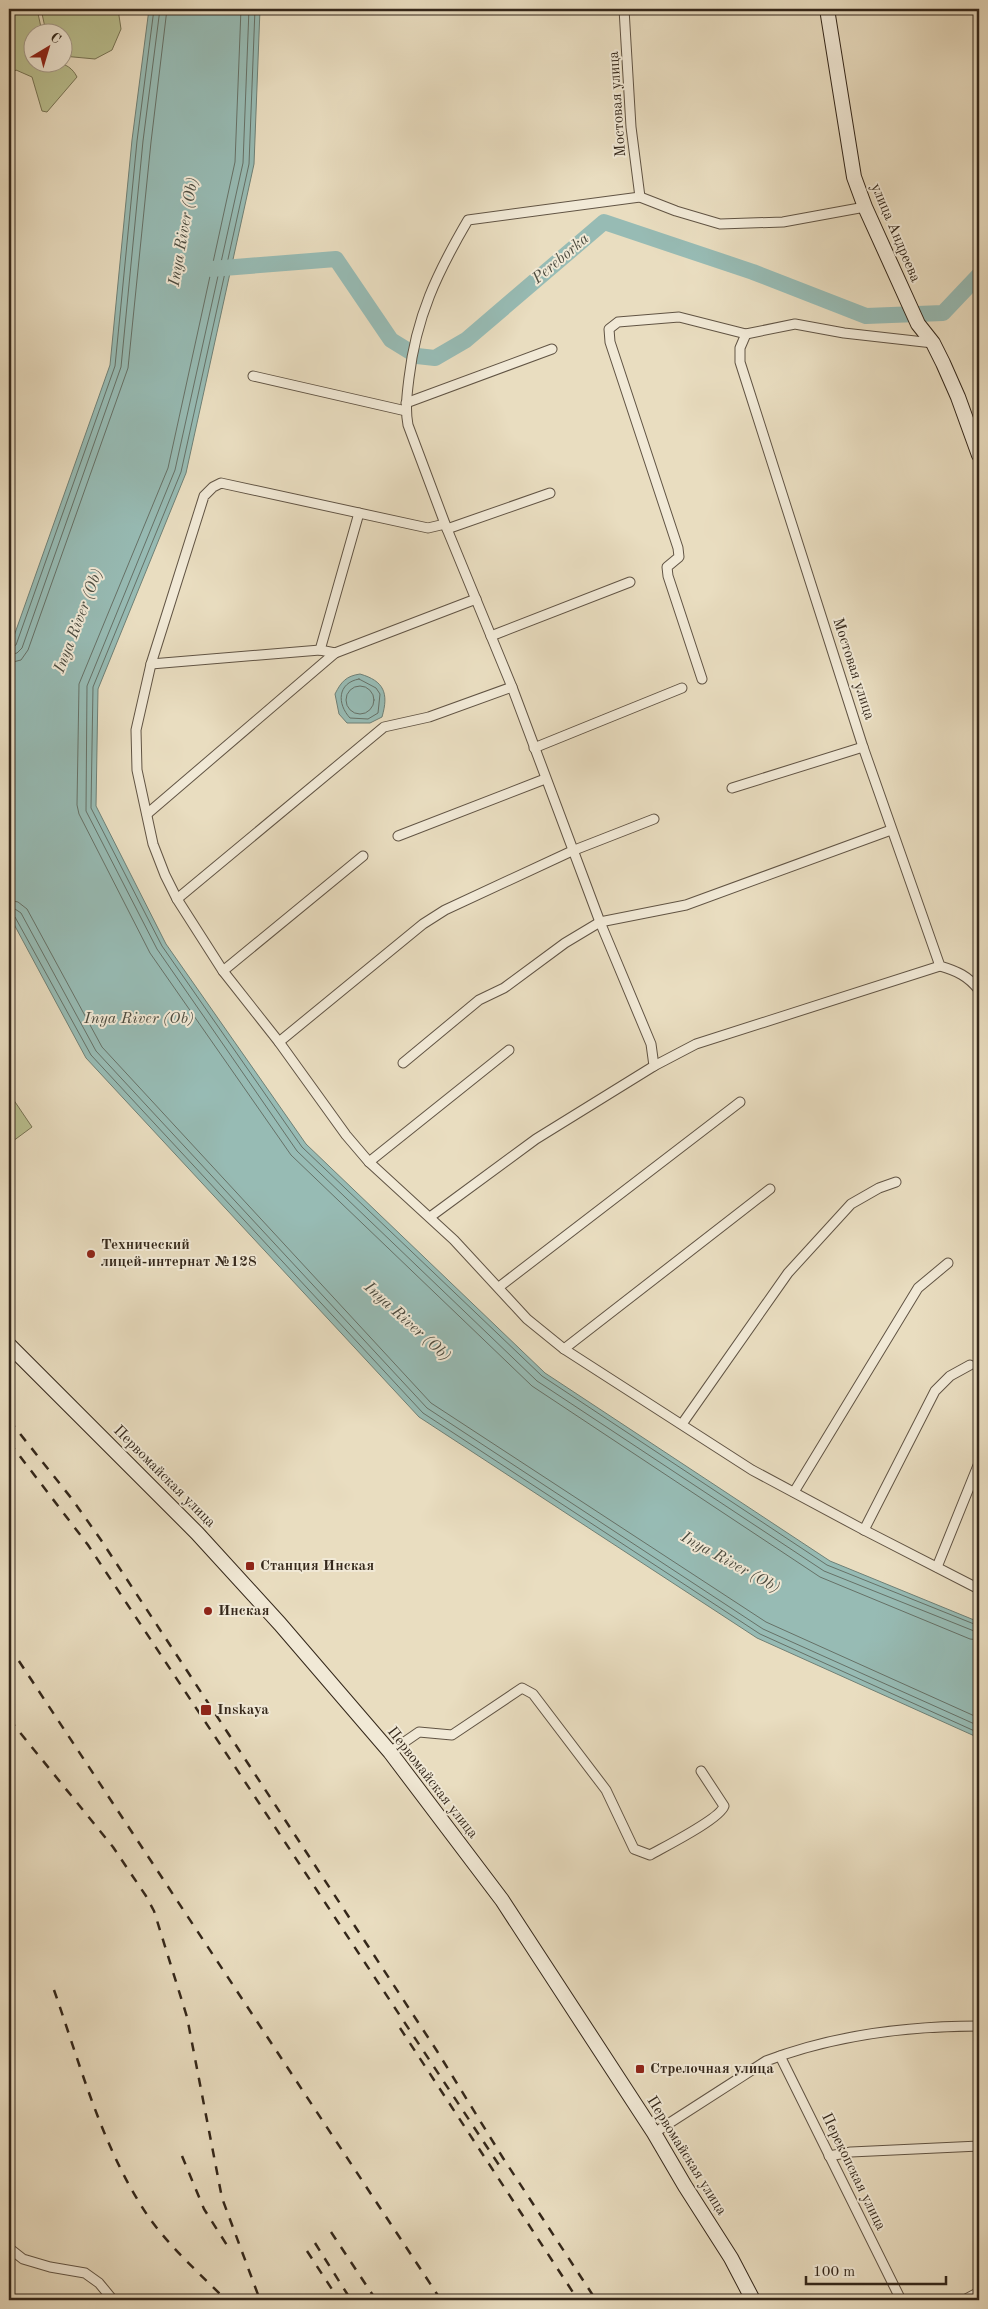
<svg xmlns="http://www.w3.org/2000/svg" width="988" height="2309" viewBox="0 0 988 2309" font-family="'Old Standard TT',serif">
	<rect width="100%" height="100%" fill="#e9ddc0"/>
	<filter id="stains"><feTurbulence type="fractalNoise" baseFrequency=".004" numOctaves="4"/><feColorMatrix values="0 0 0 0 .2 0 0 0 0 .09 0 0 0 0 .02 0 0 0 .5 -.17"/></filter>
	<radialGradient id="worn" r=".72"><stop offset=".6" stop-color="#630" stop-opacity="0"/><stop offset="1" stop-color="#630" stop-opacity=".3"/></radialGradient>
	<!-- green -->
	<g fill="#bac090" stroke="#777455">
		<path d="M 9,9 L 37,9 L 42,32 L 32,32 L 32,62 C 50,62 68,59 77,77 L 47,112 L 42,111 L 32,77 L 16,70 L 9,76 Z"/>
		<polygon points="41,9 118,9 121,29 112,50 95,59 63,56 62,32 46,32"/>
		<polygon points="9,1093 32,1127 9,1144"/>
	</g>
	<!-- water -->
	<g fill="#97bbb4" stroke="#6f8076">
		<polygon points="149,9 260,9 254,164 186,473 98,689 96,806 166,944 306,1144 545,1373 830,1561 979,1622 979,1738 757,1638 419,1417 86,1058 9,915 9,650 110,365 132,140"/>
		<path d="M 360,674 C 384,681 389,693 382,717 L 370,723 L 347,723 L 339,714 L 335,694 C 341,682 346,676 360,674 Z"/>
	</g>
	<g fill="none" stroke-linecap="round" stroke-linejoin="round">
		<!-- shore -->
		<g stroke="#667167" stroke-width="1">
			<polyline points="241,9 235,162 168,468 79,684 77,805 79,814 150,953 291,1155 532,1386 820,1577 970,1639 979,1640"/>
			<polyline points="249,9 243,163 175,470 87,686 86,811 157,949 297,1151 537,1381 824,1571 979,1633"/>
			<polyline points="255,9 249,164 181,472 93,687 91,808 162,946 302,1147 542,1376 827,1565 979,1626"/>
			<polyline points="9,649 16,645 115,366 137,141 154,9"/>
			<polyline points="9,655 17,653 22,648 121,367 143,141 160,9"/>
			<polyline points="9,663 21,660 28,650 128,368 151,142 167,9"/>
			<path d="M 359,679 L 376,688 L 380,694 L 378,713 L 368,719 L 350,718 C 337,704 337,683 359,679 Z"/>
			<circle cx="360" cy="700" r="14"/>
			<polyline points="9,900 18,902 27,909 102,1047 431,1403 766,1622 979,1718"/>
			<polyline points="9,907 15,909 21,913 96,1051 427,1408 763,1629 979,1726"/>
			<polyline points="9,914 15,917 91,1055 423,1413 760,1634 979,1733"/>
		</g>
		<!-- river -->
		<polyline stroke="#97bbb4" stroke-width="16" points="211,269 336,259 391,340 417,356 435,358 466,340 604,222 753,272 866,316 943,313 979,275"/>
		<defs>
			<g id="minor">
				<polyline points="624,9 631,127 640,197"/>
				<path d="M 746,334 L 740,348 L 740,362 L 863,747 L 940,966 C 957,971 968,976 979,990"/>
				<polyline points="253,376 406,411"/>
				<polyline points="406,403 552,349"/>
				<polyline points="445,524 428,528 221,483 213,487 204,496 151,664 136,730 137,770 153,844 165,875 177,899 223,971 279,1042 346,1135 369,1162 454,1240 527,1319 564,1349 752,1470 864,1530 979,1589"/>
				<polyline points="447,529 550,493"/>
				<polyline points="491,636 630,582"/>
				<polyline points="320,650 359,513"/>
				<polyline points="151,664 320,650 335,653 476,599"/>
				<polyline points="702,679 668,576 667,567 679,557 678,548 610,342 609,329 618,322 679,317 746,334 795,324 844,333 933,343"/>
				<polyline points="534,748 682,688"/>
				<polyline points="732,788 863,747"/>
				<polyline points="147,814 335,653"/>
				<polyline points="398,836 545,779"/>
				<polyline points="177,899 384,727 429,717 512,687"/>
				<polyline points="223,971 363,856"/>
				<polyline points="279,1042 423,924 445,910 572,851 654,819"/>
				<polyline points="403,1063 479,1000 504,988 565,943 600,922 686,905 891,830"/>
				<polyline points="654,1066 696,1044 940,966"/>
				<polyline points="369,1162 509,1050"/>
				<path d="M 430,1217 L 536,1139 L 654,1066 L 651,1044 L 600,922 L 512,687 L 447,529 L 408,425 C 405,409 407,394 409,378 C 416,317 437,273 468,220 L 640,197 L 676,211 L 720,224 L 783,222 L 865,207"/>
				<polyline points="499,1287 740,1102"/>
				<polyline points="564,1349 770,1189"/>
				<polyline points="682,1424 788,1273 851,1204 879,1188 896,1182"/>
				<polyline points="794,1492 918,1288 948,1263"/>
				<polyline points="864,1530 935,1391 950,1376 970,1365"/>
				<polyline points="937,1567 979,1463"/>
				<path d="M 390,1752 L 419,1732 L 452,1735 L 522,1688 L 533,1694 L 606,1790 L 634,1849 L 650,1855 C 664,1847 720,1819 724,1806 L 701,1771"/>
				<polyline points="780,2056 901,2300"/>
				<path d="M 654,2133 L 766,2061 C 834,2035 906,2026 979,2026"/>
				<polyline points="829,2156 851,2152 979,2146"/>
				<polyline points="9,2248 23,2259 50,2267 85,2273 99,2283 113,2300"/>
				<polyline points="964,2300 979,2292"/>
			</g>
			<g id="secondary">
				<polyline points="827,9 854,177 865,207 918,324 933,343 943,363 958,397 979,455"/>
				<polyline points="9,1345 197,1533 280,1624 390,1752 502,1900 654,2133 685,2186 731,2258 753,2300"/>
			</g>
		</defs>
		<!-- minor casing -->
		<use href="#minor" stroke="#615444" stroke-width="11"/>
		<!-- secondary casing -->
		<use href="#secondary" stroke="#34271a" stroke-width="16"/>
		<!-- minor -->
		<use href="#minor" stroke="#f1e9d6" stroke-width="9"/>
		<!-- secondary -->
		<use href="#secondary" stroke="#f1e9d6" stroke-width="14"/>
		<!-- rail -->
		<g stroke="#34271a" stroke-width="2.5" stroke-dasharray="9 9" stroke-linecap="butt">
			<polyline points="9,1420 72,1499 101,1540 437,2051 503,2158 596,2300"/>
			<polyline points="9,1442 88,1545 501,2168"/>
			<polyline points="9,1646 441,2300"/>
			<polyline points="9,1719 113,1847 146,1896 154,1911 187,2017 222,2198 260,2300"/>
			<path d="M 54,1990 C 81,2067 103,2151 150,2219 C 172,2249 200,2274 226,2300"/>
			<polyline points="400,2028 578,2300"/>
			<polyline points="182,2156 204,2209 230,2250"/>
			<polyline points="331,2232 376,2300"/>
			<polyline points="315,2243 351,2300"/>
			<polyline points="307,2251 339,2300"/>
		</g>
	</g>
	<!-- markers -->
	<g fill="#8f2418" stroke="#f1e9d6" stroke-width="2">
		<circle cx="91" cy="1254" r="5"/>
		<rect x="245" y="1561" width="10" height="10" rx="2.5"/>
		<circle cx="208" cy="1611" r="5"/>
		<rect x="200" y="1704" width="12" height="12" rx="2.5"/>
		<rect x="635" y="2064" width="10" height="10" rx="2.5"/>
	</g>
	<g text-anchor="middle" dominant-baseline="central" stroke-width="4" stroke-linejoin="round" paint-order="stroke">
		<!-- street labels -->
		<g font-size="15" fill="#34271a" stroke="#f1e9d6">
			<text transform="translate(618 104) rotate(-94)">Мостовая улица</text>
			<text transform="translate(895 233) rotate(67)">улица Андреева</text>
			<text transform="translate(853 669) rotate(72)">Мостовая улица</text>
			<text transform="translate(164 1477) rotate(45)">Первомайская улица</text>
			<text transform="translate(432 1783) rotate(52)">Первомайская улица</text>
			<text transform="translate(686 2156) rotate(58)">Первомайская улица</text>
			<text transform="translate(853 2172) rotate(64)">Перекопская улица</text>
		</g>
		<!-- poi labels -->
		<g font-size="15" font-weight="bold" fill="#34271a" stroke="#f1e9d6" text-anchor="start">
			<text x="101" y="1245">Технический<tspan x="101" dy="17">лицей-интернат №128</tspan></text>
			<text x="260" y="1566">Станция Инская</text>
			<text x="218" y="1611">Инская</text>
			<text x="217" y="1710">Inskaya</text>
			<text x="650" y="2069">Стрелочная улица</text>
		</g>
		<!-- water labels -->
		<g font-size="16" font-style="italic" fill="#4d4c40" stroke="#f1e9d6">
			<text transform="translate(184 232) rotate(-80)">Inya River (Ob)</text>
			<text transform="translate(561 259) rotate(-40)">Pereborka</text>
			<text transform="translate(79 621) rotate(-69)">Inya River (Ob)</text>
			<text x="139" y="1019">Inya River (Ob)</text>
			<text transform="translate(407 1322) rotate(42)">Inya River (Ob)</text>
			<text transform="translate(730 1563) rotate(29)">Inya River (Ob)</text>
		</g>
	</g>
	<!-- margin -->
	<rect width="988" height="2309" fill="none" stroke="#e9ddc0" stroke-width="30"/>
	<rect x="10" y="10" width="968" height="2289" fill="none" stroke="#34271a" stroke-width="2.5"/>
	<rect x="15" y="15" width="958" height="2279" fill="none" stroke="#34271a"/>
	<!-- north arrow -->
	<g transform="translate(48 48) rotate(38)"><circle r="24" fill="#f1e9d6" stroke="#a59b8b"/>
	<path d="M0-4L9 19L0 12L-9 19Z" fill="#8f2418"/>
	<text y="-8" font-size="14" font-weight="bold" text-anchor="middle" fill="#34271a">С</text>
	</g>
	<!-- scale -->
	<path d="M806 2276v8h140v-8" fill="none" stroke="#34271a" stroke-width="2.5"/>
	<text x="813" y="2276" font-size="15" fill="#34271a" stroke="#f1e9d6" stroke-width="4" paint-order="stroke">100 m</text>
	<rect width="100%" height="100%" filter="url(#stains)"/>
	<rect width="100%" height="100%" fill="url(#worn)"/>
</svg>
